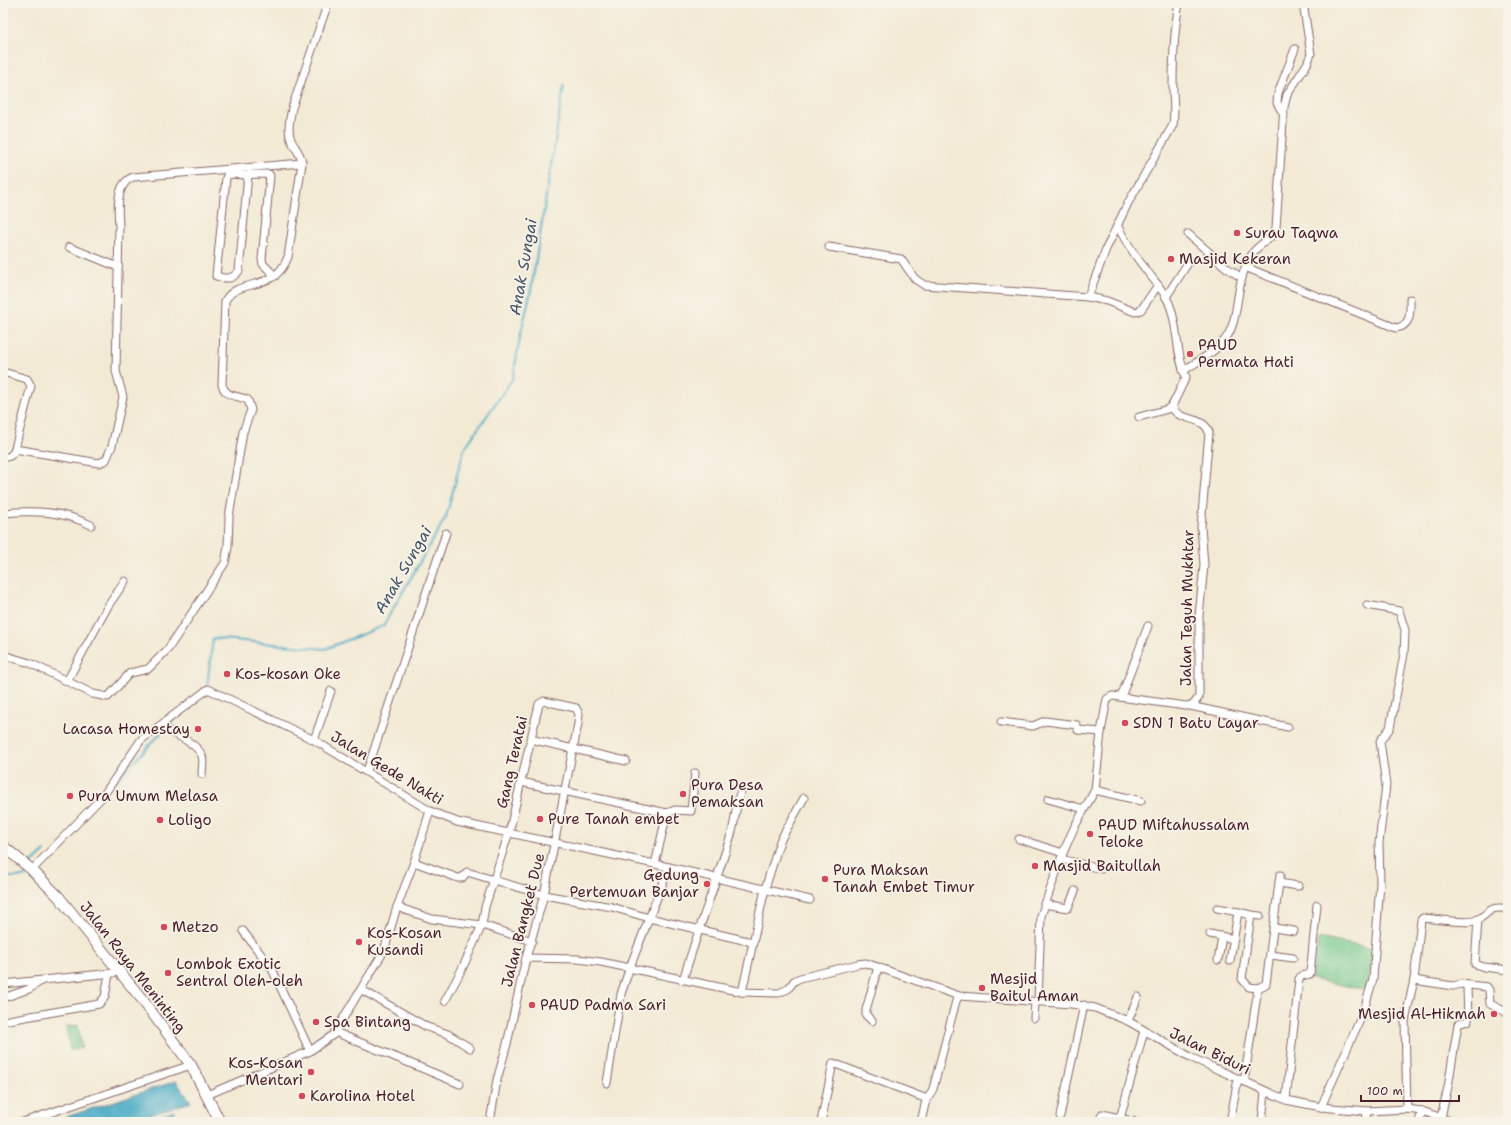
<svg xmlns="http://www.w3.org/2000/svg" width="1511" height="1125" viewBox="0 0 1511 1125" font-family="'Shantell Sans',sans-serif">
	<rect width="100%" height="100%" fill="#f7f3e8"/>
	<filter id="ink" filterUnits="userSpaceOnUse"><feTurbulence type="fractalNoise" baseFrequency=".025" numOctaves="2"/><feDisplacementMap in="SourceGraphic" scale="8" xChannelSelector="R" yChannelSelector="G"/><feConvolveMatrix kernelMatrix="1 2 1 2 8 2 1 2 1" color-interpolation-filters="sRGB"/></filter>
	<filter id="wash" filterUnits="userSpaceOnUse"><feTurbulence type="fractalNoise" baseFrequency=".012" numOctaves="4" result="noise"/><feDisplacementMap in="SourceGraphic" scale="16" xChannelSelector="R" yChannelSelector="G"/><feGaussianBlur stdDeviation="0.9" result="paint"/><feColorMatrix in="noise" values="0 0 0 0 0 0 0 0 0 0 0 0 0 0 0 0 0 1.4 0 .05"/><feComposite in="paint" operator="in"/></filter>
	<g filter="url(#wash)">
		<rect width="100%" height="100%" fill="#f3ead5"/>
		<!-- green -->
		<g fill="#73c78b" stroke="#5e735b">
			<polygon points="1319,938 1374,949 1366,990 1311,979"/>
			<polygon points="78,1025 82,1048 70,1050 66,1027"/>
		</g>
		<!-- water -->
		<g fill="#45a9c5" stroke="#486478">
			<polygon points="176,1081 191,1102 128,1122 68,1122 66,1117"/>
			<polygon points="174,1111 177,1122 140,1122"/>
		</g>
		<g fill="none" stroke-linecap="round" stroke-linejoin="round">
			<!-- stream -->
			<g stroke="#45a9c5" stroke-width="2">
				<polyline points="207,687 213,638 325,649 383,626 446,517 464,449 513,378 520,337 531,290 564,85"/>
				<polyline points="119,778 172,721 186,710"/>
				<polyline points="31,864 45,851"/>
				<polyline points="3,877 24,877 28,870"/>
			</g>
		</g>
	</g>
	<g filter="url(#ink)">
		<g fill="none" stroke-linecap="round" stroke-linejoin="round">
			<defs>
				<g id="minor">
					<polyline points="1284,115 1277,103 1278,93 1295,49"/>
					<path d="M 248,175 L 239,271 C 232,280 226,279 216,276 L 226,178 L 227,175 C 234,173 239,175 246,175 C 254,174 261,174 269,174 L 270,176 L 262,259 L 263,264 L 275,276"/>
					<polyline points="1188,234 1227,268 1242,278"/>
					<polyline points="69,247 118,267"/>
					<polyline points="829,247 901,259 915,279 924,285 1088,297 1107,301 1135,312 1141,310 1158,285"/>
					<path d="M 1245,267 L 1396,328 C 1412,326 1410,311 1410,299"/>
					<path d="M 1088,297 L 1106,249 L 1128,203 L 1173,125 C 1175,112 1173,100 1173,87 C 1173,59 1174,31 1179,3"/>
					<polyline points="1166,297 1188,263"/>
					<path d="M 1183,371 C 1196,362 1211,355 1221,344 C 1241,325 1234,290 1246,266 C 1248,261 1252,254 1255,250 C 1263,242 1272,239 1276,228 L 1284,107 L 1287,95 L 1307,64 L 1311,54 L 1303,3"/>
					<polyline points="3,372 27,379 31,386 14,452 10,456 3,458"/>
					<polyline points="1139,417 1168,409 1173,404"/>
					<path d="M 15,449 L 99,463 L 106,460 L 112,446 L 123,397 L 116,371 L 119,226 C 118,210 115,184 133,177 L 302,163"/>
					<path d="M 3,513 C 35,510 62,511 91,525"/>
					<path d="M 3,655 L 30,663 L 93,694 L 108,697 L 130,673 L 148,669 L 168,649 L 225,563 L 228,547 L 229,517 L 243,432 L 251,410 L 248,400 C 238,395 226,398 222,385 L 225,301 C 237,277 274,294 288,257 L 302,163 C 301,153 295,149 291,140 C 287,130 290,119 292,108 L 328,3"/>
					<polyline points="67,681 108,606 125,581"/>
					<polyline points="1121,697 1148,626"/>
					<polyline points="1190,706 1288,727"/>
					<polyline points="1001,722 1033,726 1045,721 1077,725 1078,730 1101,732"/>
					<path d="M 159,726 C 170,732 198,743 202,756 C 204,761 202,768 202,774"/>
					<polyline points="530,739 626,761"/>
					<polyline points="314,740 331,691"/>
					<polyline points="367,771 446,533"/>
					<polyline points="521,782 667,813"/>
					<polyline points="1095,790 1141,801"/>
					<polyline points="1048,799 1084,809"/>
					<polyline points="667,813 675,810 691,811 695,773"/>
					<polyline points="1019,839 1063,853"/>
					<polyline points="1061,859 1101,869"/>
					<polyline points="414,862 458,878 462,878 467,872 544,895 612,907 649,918 752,942"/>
					<polyline points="655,864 667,813"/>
					<polyline points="32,870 103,796 141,740 208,689 314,740 430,811 457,822 669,867 810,900"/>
					<polyline points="1279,883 1298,886"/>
					<polyline points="1044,904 1068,908 1075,891"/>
					<polyline points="397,907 432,919 482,925 532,941"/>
					<polyline points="1217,908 1238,912"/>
					<polyline points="1251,915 1260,916"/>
					<polyline points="1478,919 1475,964 1484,967 1508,970"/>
					<polyline points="1274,928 1294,931"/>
					<polyline points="243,931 272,969 310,1051"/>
					<polyline points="1210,934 1234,939"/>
					<polyline points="1271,955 1293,958"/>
					<polyline points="526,958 578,959 601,962 742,992 779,993 788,989 794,981 800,978 858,964 866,963 959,996 1072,1004 1095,1008 1128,1021 1192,1058 1286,1100 1321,1107 1367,1111 1407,1109 1422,1111 1453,1122"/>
					<polyline points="1218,960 1222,937"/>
					<polyline points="1230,961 1238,912 1251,915 1242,979 1249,987 1258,988 1266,984 1280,875"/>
					<path d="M 683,980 C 698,931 715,884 731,835 C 736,820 735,805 741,791"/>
					<polyline points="1414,980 1453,986 1461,984 1487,987 1489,990 1490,1004 1508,1013"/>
					<polyline points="3,984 113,973"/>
					<polyline points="362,990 427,1027 448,1034 470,1048"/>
					<polyline points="742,992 765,889 780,841 804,798"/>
					<polyline points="3,998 29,989 41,981"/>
					<polyline points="445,1001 462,969 482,925 485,907 510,829 539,704 544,701 576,708 579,714 578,724 544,895 526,958 507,1044 497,1080 490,1122"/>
					<path d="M 1038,1002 L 1041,916 L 1063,853 L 1074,828 L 1095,790 L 1101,732 L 1107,699 L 1112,696 L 1186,706 L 1193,705 L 1199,697 L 1199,616 L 1204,565 L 1201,527 L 1209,432 C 1203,415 1179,422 1173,408 L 1173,404 L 1186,377 C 1175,353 1179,327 1169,303 C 1165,293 1157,284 1150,275 C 1138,260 1127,244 1118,227"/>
					<polyline points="1034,1018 1035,1002"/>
					<polyline points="3,1021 99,1004 105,997 109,974"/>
					<polyline points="872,1021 866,1015 866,1010 878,967"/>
					<polyline points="1128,1021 1138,997"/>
					<polyline points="335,1032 460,1084"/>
					<polyline points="1244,1082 1258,988"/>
					<polyline points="607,1083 621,994 630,967 669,867"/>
					<polyline points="207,1095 310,1051 333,1035 384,951 397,907 414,862 430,811"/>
					<polyline points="1286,1100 1299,979 1301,976 1310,974 1317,905"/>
					<polyline points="1321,1107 1363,1013 1373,979 1380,883 1379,843 1386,785 1380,741 1390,728 1404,654 1405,630 1399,611 1367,605"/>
					<path d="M 1407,1109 L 1405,1021 L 1414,980 L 1421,920 L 1423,918 C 1435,919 1463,924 1474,921 C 1489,917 1486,904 1508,909"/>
					<polyline points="1060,1116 1084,1005"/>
					<polyline points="1441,1117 1448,1087 1458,1024 1468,1021 1467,985"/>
					<polyline points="23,1122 191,1065"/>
					<polyline points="821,1122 833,1063 927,1099"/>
					<polyline points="921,1122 925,1104 933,1089 956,1001 959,996"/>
					<polyline points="1099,1122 1102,1114 1136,1122"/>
					<polyline points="1119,1122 1144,1031"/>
					<polyline points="1230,1122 1238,1079"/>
					<polyline points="1262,1122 1265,1092"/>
					<polyline points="1366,1122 1367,1111"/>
					<polyline points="1419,1122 1422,1111"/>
				</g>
				<polyline id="highway" points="3,846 32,870 58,896 141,998 191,1065 220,1122"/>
			</defs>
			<!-- minor casing -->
			<use href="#minor" stroke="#856666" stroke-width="9"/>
			<!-- highway casing -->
			<use href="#highway" stroke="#856666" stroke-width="12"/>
			<!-- minor -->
			<use href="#minor" stroke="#fff" stroke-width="7"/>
			<!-- highway -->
			<use href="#highway" stroke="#fff" stroke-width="10"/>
		</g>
	</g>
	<!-- markers -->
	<g fill="#d1495b" stroke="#f7f3e8" stroke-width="1.5">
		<circle cx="1237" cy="233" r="4"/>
		<circle cx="1171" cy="259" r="4"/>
		<circle cx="1190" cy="354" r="4"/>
		<circle cx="227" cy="674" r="4"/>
		<circle cx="1125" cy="723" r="4"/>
		<circle cx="198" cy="729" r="4"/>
		<circle cx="683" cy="794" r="4"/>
		<circle cx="70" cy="796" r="4"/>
		<circle cx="540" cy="819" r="4"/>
		<circle cx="160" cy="820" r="4"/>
		<circle cx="1090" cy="834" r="4"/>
		<circle cx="1035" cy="866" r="4"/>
		<circle cx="825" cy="879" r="4"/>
		<circle cx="707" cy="884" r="4"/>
		<circle cx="164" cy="927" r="4"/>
		<circle cx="359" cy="942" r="4"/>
		<circle cx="168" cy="973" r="4"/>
		<circle cx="982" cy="988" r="4"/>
		<circle cx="532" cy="1005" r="4"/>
		<circle cx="1494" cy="1014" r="4"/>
		<circle cx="316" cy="1022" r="4"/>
		<circle cx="311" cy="1072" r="4"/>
		<circle cx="302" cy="1096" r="4"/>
	</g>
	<g text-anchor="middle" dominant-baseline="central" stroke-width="3.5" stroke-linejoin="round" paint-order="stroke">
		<!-- poi labels -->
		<g font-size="15" fill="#4a1f2b" stroke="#f7f3e8" text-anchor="start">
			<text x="1245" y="233">Surau Taqwa</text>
			<text x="1179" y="259">Masjid Kekeran</text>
			<text x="1198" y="345">PAUD<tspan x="1198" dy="17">Permata Hati</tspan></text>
			<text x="235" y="674">Kos-kosan Oke</text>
			<text x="1133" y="723">SDN 1 Batu Layar</text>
			<text x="190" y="729" text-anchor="end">Lacasa Homestay</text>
			<text x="691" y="785">Pura Desa<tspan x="691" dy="17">Pemaksan</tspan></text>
			<text x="78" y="796">Pura Umum Melasa</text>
			<text x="548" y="819">Pure Tanah embet</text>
			<text x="168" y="820">Loligo</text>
			<text x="1098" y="825">PAUD Miftahussalam<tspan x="1098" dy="17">Teloke</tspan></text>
			<text x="1043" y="866">Masjid Baitullah</text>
			<text x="833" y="870">Pura Maksan<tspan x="833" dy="17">Tanah Embet Timur</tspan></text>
			<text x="699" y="875" text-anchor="end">Gedung<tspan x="699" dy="17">Pertemuan Banjar</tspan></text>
			<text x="172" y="927">Metzo</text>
			<text x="367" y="933">Kos-Kosan<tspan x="367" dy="17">Kusandi</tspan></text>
			<text x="176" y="964">Lombok Exotic<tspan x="176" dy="17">Sentral Oleh-oleh</tspan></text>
			<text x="990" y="979">Mesjid<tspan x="990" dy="17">Baitul Aman</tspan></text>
			<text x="540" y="1005">PAUD Padma Sari</text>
			<text x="1486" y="1014" text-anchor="end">Mesjid Al-Hikmah</text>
			<text x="324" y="1022">Spa Bintang</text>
			<text x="303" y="1063" text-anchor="end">Kos-Kosan<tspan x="303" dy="17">Mentari</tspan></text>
			<text x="310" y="1096">Karolina Hotel</text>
		</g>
		<!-- street labels -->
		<g font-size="15" fill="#4a1f2b" stroke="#f7f3e8">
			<text transform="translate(1187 608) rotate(-89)">Jalan Teguh Mukhtar</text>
			<text transform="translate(512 762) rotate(-77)">Gang Teratai</text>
			<text transform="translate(387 768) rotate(31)">Jalan Gede Nakti</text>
			<text transform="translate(523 920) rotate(-76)">Jalan Bangket Due</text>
			<text transform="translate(133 967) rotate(52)">Jalan Raya Meninting</text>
			<text transform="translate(1210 1051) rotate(26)">Jalan Biduri</text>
		</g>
		<!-- water labels -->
		<g font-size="16" font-style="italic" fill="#485669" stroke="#f7f3e8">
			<text transform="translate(523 267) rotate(-80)">Anak Sungai</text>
			<text transform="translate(403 570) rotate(-60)">Anak Sungai</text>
		</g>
	</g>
	<!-- margin -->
	<rect width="1511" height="1125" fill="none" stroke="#f7f3e8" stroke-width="16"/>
	<!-- scale -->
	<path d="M1361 1095v6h98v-6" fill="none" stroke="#4a1f2b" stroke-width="2"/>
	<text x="1367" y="1095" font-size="12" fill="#4a1f2b" stroke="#f7f3e8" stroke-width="3" paint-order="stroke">100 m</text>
</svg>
